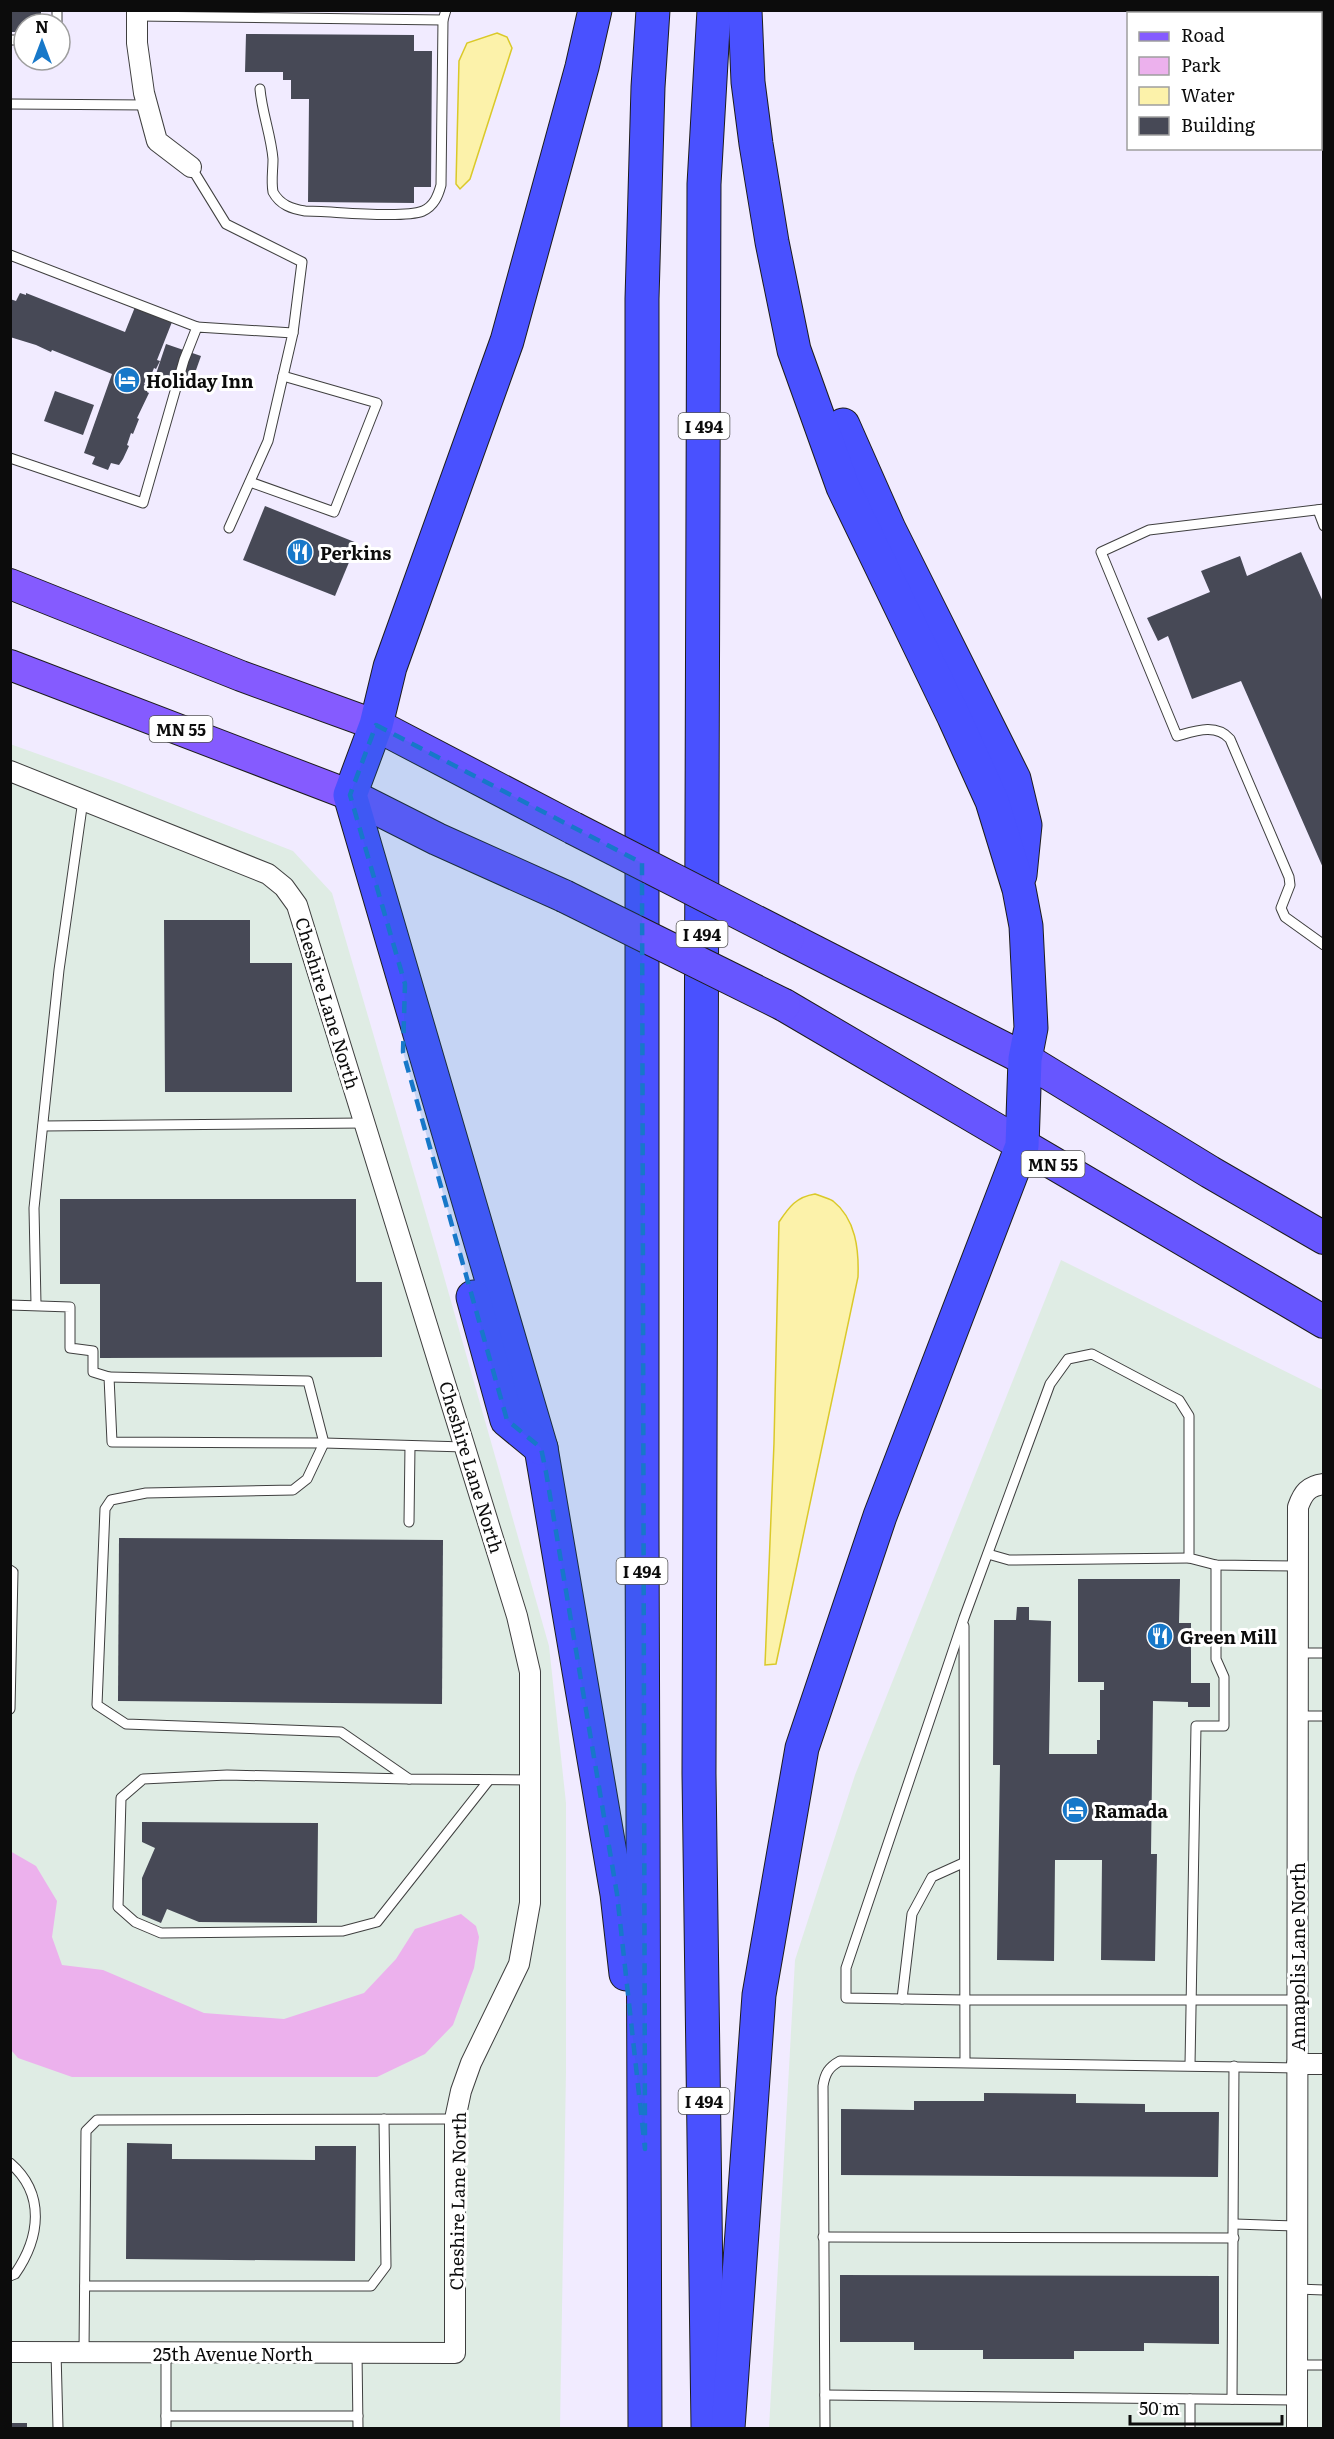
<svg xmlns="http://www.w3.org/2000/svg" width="1334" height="2439" viewBox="0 0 1334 2439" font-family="Literata,serif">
	<rect width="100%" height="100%" fill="#f1ebff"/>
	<!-- industrial -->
	<g fill="#dfece4">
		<polygon points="10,744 119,783 293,851 332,893 437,1252 549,1646 566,1803 566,2071 560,2428 11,2428"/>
		<polygon points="1061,1260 1323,1390 1323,2428 769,2428 795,1960 855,1775"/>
	</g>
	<!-- green -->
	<polygon fill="#ecb1ed" points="10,1851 36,1866 57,1901 52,1937 62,1965 103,1970 204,2013 284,2019 364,1993 396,1959 415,1929 461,1914 476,1926 479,1937 474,1968 453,2025 425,2054 377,2077 72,2077 18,2058 11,2050"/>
	<!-- water -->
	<g fill="#fcf2aa" stroke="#dac929" stroke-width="1.5">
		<polygon points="497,33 507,37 512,48 470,179 460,189 456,184 459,61 467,43"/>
		<path d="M 815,1194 C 820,1196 828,1198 833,1201 C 856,1219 859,1250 858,1277 L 776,1664 L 765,1665 L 774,1443 L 779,1222 C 789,1207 796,1197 815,1194 Z"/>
	</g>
	<!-- building -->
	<g fill="#474956">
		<polygon points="10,10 41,10 41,24 24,24 24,32 10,32"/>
		<polygon points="246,34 414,35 414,51 432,51 431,187 414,187 414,203 308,202 309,99 291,99 291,80 283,80 283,72 245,72"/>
		<polygon points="20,293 26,295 26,293 125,332 135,307 172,322 157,360 160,361 156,369 154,368 152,373 149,372 144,384 149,386 147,392 149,393 137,418 139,419 133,434 131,433 127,445 129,446 123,459 119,465 111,463 108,470 92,464 95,457 84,453 112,374 52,350 51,352 36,345 10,337 10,299 16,301"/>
		<polygon points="166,344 201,356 190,387 156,374"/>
		<polygon points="55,391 94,405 83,435 44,421"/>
		<polygon points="265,506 357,543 335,596 243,560"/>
		<polygon points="1301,552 1324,604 1324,870 1241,681 1192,699 1168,636 1158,641 1147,618 1210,592 1201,571 1240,556 1247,576"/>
		<polygon points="164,920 250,920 250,963 292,963 292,1092 165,1092"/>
		<polygon points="60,1199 356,1199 356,1282 382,1282 382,1357 100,1358 100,1284 60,1284"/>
		<polygon points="119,1538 443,1540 442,1704 118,1701"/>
		<polygon points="1078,1579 1180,1579 1179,1623 1191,1623 1191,1683 1210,1683 1210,1707 1188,1707 1188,1702 1153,1701 1151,1854 1157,1854 1155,1961 1101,1960 1102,1860 1055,1860 1054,1961 997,1960 1000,1765 993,1765 994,1620 1016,1620 1017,1607 1029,1607 1029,1620 1051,1621 1049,1754 1097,1754 1097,1740 1100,1740 1100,1690 1104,1690 1104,1682 1078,1682"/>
		<polygon points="142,1822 318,1823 317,1923 199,1922 167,1909 161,1923 142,1915 142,1878 155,1848 142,1842"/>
		<polygon points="984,2093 1076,2094 1076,2103 1145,2104 1145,2112 1219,2112 1218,2177 841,2175 841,2109 914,2110 914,2101 984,2101"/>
		<polygon points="127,2143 172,2144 172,2159 315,2160 315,2146 356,2146 355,2261 126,2259"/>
		<polygon points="840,2275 1219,2276 1219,2344 1144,2343 1144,2351 1074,2351 1074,2359 983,2359 983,2350 914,2350 914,2342 840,2342"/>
		<rect x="10" y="2423" width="17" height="5"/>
	</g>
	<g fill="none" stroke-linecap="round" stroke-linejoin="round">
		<defs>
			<g id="service">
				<polyline points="137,16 443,20"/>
				<polyline points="57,24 57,10"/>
				<polyline points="10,40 24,40"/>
				<path d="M 260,89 C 262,113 271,135 273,159 C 273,170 271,181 273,192 C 280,205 292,209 305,211 C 331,211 402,219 423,211 C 434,206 438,196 441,185 L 443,20 L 446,10"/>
				<polyline points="10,104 147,105"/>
				<polyline points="191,167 226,224 302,262 293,333"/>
				<polyline points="10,255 197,327"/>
				<polyline points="10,458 143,503 184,360 197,327 293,333 268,441 229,528"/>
				<polyline points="250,482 334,512 377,403 283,376"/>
				<path d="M 1324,509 L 1149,530 L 1101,552 L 1177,736 C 1195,731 1216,723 1230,739 L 1289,877 L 1290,885 L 1281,908 L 1285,917 L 1324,945"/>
				<polyline points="1318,510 1324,526"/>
				<polyline points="43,1126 364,1123"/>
				<polyline points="36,1304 34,1208 59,970 83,800"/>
				<polyline points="10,1305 70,1307 70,1348 93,1351 93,1372 109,1377 112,1442 324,1443 465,1447"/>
				<polyline points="109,1377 308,1381 324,1443 307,1479 293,1490 146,1493 111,1500 105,1509 97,1705 126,1724 341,1732 409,1779 532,1780"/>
				<polyline points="409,1522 410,1446"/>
				<polyline points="988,1554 1009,1560 1189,1558"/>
				<polyline points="10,1570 13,1572 10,1709"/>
				<polyline points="964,1626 965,2062"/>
				<polyline points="1298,1653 1324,1653"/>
				<polyline points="1298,1716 1324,1716"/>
				<polyline points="409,1779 227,1775 143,1779 121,1798 118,1907 135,1922 161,1933 343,1931 377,1922 489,1780"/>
				<polyline points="902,1999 912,1914 932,1877 963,1863"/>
				<polyline points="1297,2000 964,2000 846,1998 846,1968 964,1618 1050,1384 1068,1359 1092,1354 1179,1400 1189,1416 1189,1558 1216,1565 1297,1566"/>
				<polyline points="1190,2065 1196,1726 1224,1726 1224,1677 1216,1659 1216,1565"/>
				<path d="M 10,2163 C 46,2194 40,2238 15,2274 L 10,2276"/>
				<polyline points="1235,2224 1297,2226"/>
				<polyline points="823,2237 1234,2238"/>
				<polyline points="85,2286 371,2286 386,2266 384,2119"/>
				<polyline points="1297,2289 1324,2290"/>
				<polyline points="56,2352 58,2428"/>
				<polyline points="84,2352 86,2131 97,2120 455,2119"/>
				<polyline points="166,2353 166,2428"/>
				<polyline points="357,2353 358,2428"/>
				<polyline points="1297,2365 1324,2365"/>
				<polyline points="825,2395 1297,2400"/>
				<polyline points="1190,2399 1190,2428"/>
				<polyline points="1232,2399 1234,2066"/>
				<polyline points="166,2416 358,2416"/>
				<path d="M 825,2428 L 823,2086 C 825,2073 829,2067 840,2061 L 1297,2068"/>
			</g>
			<g id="minor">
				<polyline points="137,10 137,43 144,93 157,141 191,167"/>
				<polyline points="10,771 268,874 284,887 297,905 517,1616 530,1672 530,1903 519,1964 471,2063 461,2091 455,2119 455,2353 10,2352"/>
				<polyline points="1297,2064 1324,2064"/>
				<path d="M 1297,2428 L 1298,1507 C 1303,1493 1308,1486 1324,1484"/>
			</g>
			<g id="primary">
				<polyline points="10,584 241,676 376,725"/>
				<polyline points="10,665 350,795"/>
			</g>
			<g id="trunk">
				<polyline points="376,725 573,828"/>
				<polyline points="350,795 437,839 564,896"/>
				<polyline points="788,938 1025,1059 1210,1172 1324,1238"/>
				<polyline points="784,1005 1324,1322"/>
			</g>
			<g id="motorway">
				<polyline points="595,10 582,67 507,341 390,667 376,725 350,795 541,1448 617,1894 626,1974"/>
				<polyline points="843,425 889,529 1014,779 1025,825 1020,875"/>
				<polyline points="473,1297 507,1420 541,1448"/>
				<polyline points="645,2428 642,1527 642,299 648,87 653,10"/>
				<polyline points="708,2428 699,1774 704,184 714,10"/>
				<polyline points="728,2428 759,1995 802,1748 880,1516 1022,1146 1025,1059 1031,1028 1026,926 1019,889 992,801 954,717 843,487 794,350 772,242 756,144 748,82 745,10"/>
			</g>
		</defs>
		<!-- service casing -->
		<use href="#service" stroke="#3f3f3f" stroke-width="11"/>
		<!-- minor casing -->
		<use href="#minor" stroke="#3f3f3f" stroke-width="22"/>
		<!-- primary casing -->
		<use href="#primary" stroke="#1d1d1d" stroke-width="32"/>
		<!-- trunk casing -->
		<use href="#trunk" stroke="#1d1d1d" stroke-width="34"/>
		<!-- motorway casing -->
		<use href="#motorway" stroke="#1d1d1d" stroke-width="35"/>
		<!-- service -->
		<use href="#service" stroke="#fff" stroke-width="9"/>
		<!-- minor -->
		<use href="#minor" stroke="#fff" stroke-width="20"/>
		<!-- primary -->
		<use href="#primary" stroke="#855bff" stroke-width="30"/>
		<!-- trunk -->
		<use href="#trunk" stroke="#6756ff" stroke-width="32"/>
		<!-- motorway -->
		<use href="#motorway" stroke="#4951ff" stroke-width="33"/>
		<defs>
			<g id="trunk-bridge">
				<polyline points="573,828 788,938"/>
				<polyline points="564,896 784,1005"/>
			</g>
		</defs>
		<!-- trunk-bridge casing -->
		<use href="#trunk-bridge" stroke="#1d1d1d" stroke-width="34" stroke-linecap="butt"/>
		<!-- trunk-bridge -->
		<use href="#trunk-bridge" stroke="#6756ff" stroke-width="32"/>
	</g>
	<!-- marked area -->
	<path fill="#1778c9" fill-opacity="0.2" stroke="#1778c9" stroke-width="4.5" stroke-dasharray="12 8" stroke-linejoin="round" d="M 376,725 L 642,863 L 645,2149 L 617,1894 L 546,1472 L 541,1448 L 507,1420 L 403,1052 L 405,984 L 350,795 Z"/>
	<!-- icons -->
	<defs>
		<symbol id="hotel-disc" viewBox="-11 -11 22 22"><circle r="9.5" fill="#1778c9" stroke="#fff"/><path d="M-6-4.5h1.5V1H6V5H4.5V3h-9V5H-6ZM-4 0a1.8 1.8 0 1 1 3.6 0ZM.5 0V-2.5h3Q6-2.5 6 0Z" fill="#fff"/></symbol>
		<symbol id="restaurant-disc" viewBox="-11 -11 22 22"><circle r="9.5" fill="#1778c9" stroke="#fff"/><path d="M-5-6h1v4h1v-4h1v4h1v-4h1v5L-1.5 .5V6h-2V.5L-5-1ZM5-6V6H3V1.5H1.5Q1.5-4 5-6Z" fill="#fff"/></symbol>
	</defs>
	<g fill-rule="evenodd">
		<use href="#hotel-disc" x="112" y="365" width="30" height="30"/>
		<use href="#restaurant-disc" x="285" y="537" width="30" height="30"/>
		<use href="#restaurant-disc" x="1145" y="1621" width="30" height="30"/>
		<use href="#hotel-disc" x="1060" y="1795" width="30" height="30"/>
	</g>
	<g text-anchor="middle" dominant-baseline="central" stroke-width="6" stroke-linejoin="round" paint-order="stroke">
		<!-- shield labels -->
		<g fill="#fff" stroke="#555" stroke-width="1.5">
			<rect x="678.5" y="413" width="51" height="26" rx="4.5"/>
			<rect x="149.5" y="716" width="63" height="26" rx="4.5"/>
			<rect x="676.5" y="921" width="51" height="26" rx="4.5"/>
			<rect x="1021.5" y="1151" width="63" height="26" rx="4.5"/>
			<rect x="616.5" y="1558" width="51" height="26" rx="4.5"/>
			<rect x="678.5" y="2088" width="51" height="26" rx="4.5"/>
		</g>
		<g font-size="16" font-weight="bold" fill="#0c0c0c">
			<text x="704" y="426">I 494</text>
			<text x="181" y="729">MN 55</text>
			<text x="702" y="934">I 494</text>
			<text x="1053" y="1164">MN 55</text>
			<text x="642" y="1571">I 494</text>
			<text x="704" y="2101">I 494</text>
		</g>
		<!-- poi labels -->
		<g font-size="18" font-weight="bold" fill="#0c0c0c" stroke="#fff" text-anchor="start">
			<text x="146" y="380">Holiday Inn</text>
			<text x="320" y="552">Perkins</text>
			<text x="1180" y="1636">Green Mill</text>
			<text x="1094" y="1810">Ramada</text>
		</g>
		<!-- street labels -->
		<g font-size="18" fill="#0c0c0c" stroke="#fff">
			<text transform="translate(328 1003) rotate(73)">Cheshire Lane North</text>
			<text transform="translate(472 1467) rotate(73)">Cheshire Lane North</text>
			<text transform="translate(1297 1957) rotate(-90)">Annapolis Lane North</text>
			<text transform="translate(457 2201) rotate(-89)">Cheshire Lane North</text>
			<text x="233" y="2353">25th Avenue North</text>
		</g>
	</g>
	<!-- border -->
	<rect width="1334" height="2439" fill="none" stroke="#0c0c0c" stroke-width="24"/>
	<!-- legend -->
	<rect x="1127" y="12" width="195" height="138" fill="#ffffff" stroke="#9e9e9e" stroke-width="1.5"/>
	<rect x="1139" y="32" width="30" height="9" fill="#855bff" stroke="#9e9e9e" stroke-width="1.5"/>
	<text x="1181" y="42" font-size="18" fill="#0c0c0c">Road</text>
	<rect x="1139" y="57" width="30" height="18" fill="#ecb1ed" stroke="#9e9e9e" stroke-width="1.5"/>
	<text x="1181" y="72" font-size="18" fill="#0c0c0c">Park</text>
	<rect x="1139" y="87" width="30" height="18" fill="#fcf2aa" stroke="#9e9e9e" stroke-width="1.5"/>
	<text x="1181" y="102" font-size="18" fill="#0c0c0c">Water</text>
	<rect x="1139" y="117" width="30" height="18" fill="#474956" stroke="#9e9e9e" stroke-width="1.5"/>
	<text x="1181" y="132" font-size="18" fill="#0c0c0c">Building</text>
	<!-- north arrow -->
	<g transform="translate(42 42)"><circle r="28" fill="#ffffff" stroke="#9e9e9e" stroke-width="1.5"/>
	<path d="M0-4.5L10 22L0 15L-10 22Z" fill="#1778c9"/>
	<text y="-9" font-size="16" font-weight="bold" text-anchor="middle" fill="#0c0c0c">N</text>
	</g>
	<!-- scale -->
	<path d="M1130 2415v9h152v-9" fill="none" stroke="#0c0c0c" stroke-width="3"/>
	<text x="1139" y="2415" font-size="18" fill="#0c0c0c" stroke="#ffffff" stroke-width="4.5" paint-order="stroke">50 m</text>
</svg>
